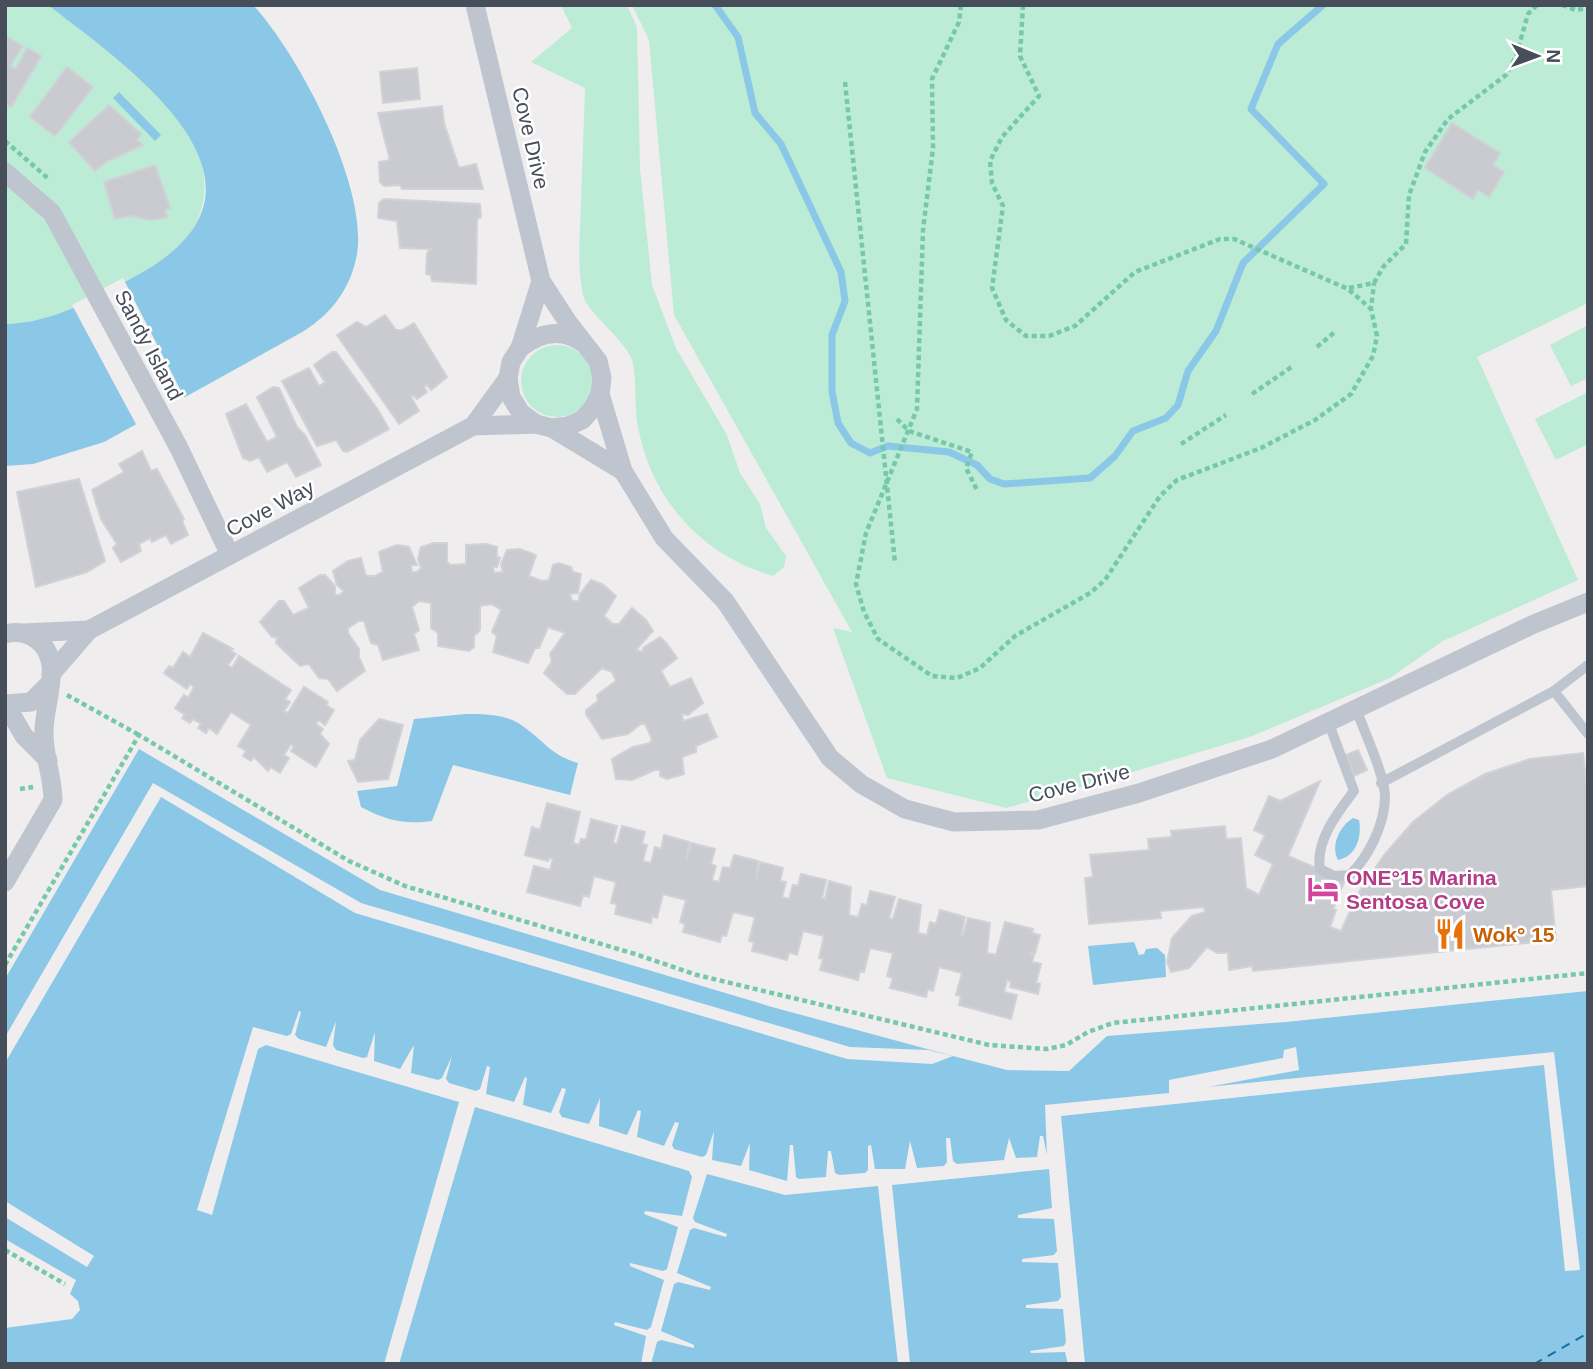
<svg xmlns="http://www.w3.org/2000/svg" width="1593" height="1369" viewBox="0 0 1593 1369" font-family="Helvetica,sans-serif">
	<rect width="100%" height="100%" fill="#efeded"/>
	<!-- green -->
	<g fill="#bcecd5">
		<path d="M 5,5 C 18,5 36,2 48,5 C 62,10 78,28 90,37 C 143,77 229,142 198,219 C 184,253 149,269 119,285 C 81,305 49,323 5,324 Z"/>
		<path d="M 561,5 L 627,5 L 637,28 L 640,169 L 652,285 L 676,348 L 727,435 L 740,473 L 760,504 L 766,528 L 786,556 L 784,567 L 773,576 C 702,555 652,501 638,427 C 634,406 637,384 633,363 C 628,342 587,313 583,295 C 577,266 580,235 581,205 C 582,166 584,127 585,88 L 531,62 L 572,28 Z"/>
		<polygon points="632,5 1588,5 1588,303 1477,357 1578,580 1443,641 1390,678 1250,737 1102,781 1006,808 887,778 833,628 852,632 674,315 649,40"/>
		<polygon points="1588,325 1588,378 1571,386 1550,345"/>
		<circle cx="557" cy="381" r="36"/>
		<polygon points="1588,392 1588,444 1556,460 1535,419"/>
	</g>
	<!-- water -->
	<g fill="#8bc8e7">
		<path d="M 48,5 L 253,5 C 299,55 368,186 357,254 C 351,288 332,313 304,331 L 104,442 L 33,464 L 5,466 L 5,324 C 54,323 92,299 134,277 C 302,188 134,71 48,5 Z"/>
		<polygon points="119,92 161,135 155,141 113,98"/>
		<path d="M 466,714 C 486,714 508,714 524,727 C 546,743 551,755 578,763 L 570,795 L 453,765 L 432,821 C 404,825 386,820 361,807 L 357,791 L 397,786 L 414,719 Z"/>
		<polygon points="139,749 380,890 772,1007 953,1056 1007,1070 1069,1071 1107,1036 1286,1022 1588,991 1588,1364 5,1364 5,1328 72,1319 80,1310 78,1301 70,1294 76,1280 5,1239 5,979"/>
		<path d="M 1353,818 L 1359,820 C 1362,836 1357,856 1338,860 C 1330,845 1340,826 1353,818 Z"/>
		<polygon points="1134,942 1139,955 1144,954 1146,949 1157,948 1165,955 1166,977 1093,985 1088,946"/>
	</g>
	<!-- pier -->
	<g fill="#efeded">
		<polygon points="123,278 185,399 138,428 72,305"/>
		<polygon points="153,783 361,903 850,1047 928,1050 953,1056 932,1064 847,1059 355,913 161,797 5,1063 5,1037"/>
		<polygon points="299,1011 301,1012 295,1035 299,1039 326,1047 336,1021 333,1045 336,1050 363,1058 367,1057 375,1032 374,1061 400,1069 414,1045 411,1073 438,1080 442,1078 452,1056 446,1079 449,1083 476,1091 480,1089 487,1066 490,1067 486,1094 514,1102 525,1077 527,1078 523,1105 551,1113 562,1088 566,1089 559,1112 562,1117 589,1124 600,1098 599,1126 627,1135 638,1110 641,1111 637,1137 664,1146 675,1122 679,1123 672,1145 674,1149 702,1157 706,1155 714,1131 712,1160 741,1166 750,1143 749,1170 787,1181 790,1145 793,1145 796,1177 799,1179 826,1177 828,1151 831,1151 835,1173 839,1175 865,1173 868,1170 868,1146 871,1145 875,1169 905,1169 910,1141 917,1168 944,1166 947,1162 946,1138 950,1138 953,1161 957,1164 1004,1160 1009,1138 1016,1158 1037,1157 1040,1136 1043,1136 1047,1155 1045,1105 1169,1093 1169,1080 1283,1058 1284,1050 1296,1047 1299,1070 1208,1087 1554,1052 1580,1270 1565,1271 1544,1065 1061,1116 1085,1364 1068,1364 1065,1352 1031,1353 1030,1351 1064,1346 1066,1342 1063,1309 1026,1308 1026,1305 1058,1301 1061,1297 1058,1263 1022,1262 1022,1259 1054,1255 1057,1251 1054,1219 1018,1218 1018,1215 1052,1208 1049,1169 892,1185 910,1364 898,1364 878,1186 785,1195 707,1174 693,1218 695,1222 727,1234 726,1237 694,1228 690,1230 677,1273 711,1287 710,1290 678,1282 674,1284 661,1331 694,1345 694,1348 661,1340 657,1342 651,1364 641,1364 646,1336 614,1325 615,1322 647,1330 651,1327 664,1280 630,1266 630,1263 663,1271 667,1269 678,1227 644,1214 645,1211 682,1216 692,1177 689,1171 475,1107 399,1364 384,1364 459,1102 266,1045 258,1049 212,1215 197,1210 253,1027 287,1036 291,1034"/>
		<polygon points="5,1201 94,1256 87,1267 5,1217"/>
	</g>
	<g fill="none" stroke-linecap="round" stroke-linejoin="round">
		<!-- stream -->
		<polyline stroke="#8bc8e7" stroke-width="7" points="715,5 738,37 755,113 781,144 841,272 845,301 832,335 832,391 838,423 851,443 870,453 888,446 949,452 977,465 990,479 1004,484 1090,478 1115,456 1133,431 1166,418 1178,405 1188,371 1216,331 1243,263 1324,184 1251,109 1278,44 1323,5"/>
		<!-- ferry -->
		<polyline stroke="#13709f" stroke-width="2" stroke-dasharray="9 7" stroke-linecap="butt" points="1534,1364 1588,1333"/>
	</g>
	<!-- building -->
	<g fill="#cacbd1" stroke="#d1d2d8" stroke-width="2">
		<polygon points="7,37 22,46 10,66 16,69 27,48 41,56 11,107 5,103 5,86 11,75 5,74"/>
		<polygon points="7,37 22,46 10,66 16,69 27,48 41,56 11,107 5,103"/>
		<polygon points="67,67 93,87 55,136 30,117"/>
		<polygon points="417,68 420,99 383,103 380,72"/>
		<polygon points="109,105 141,134 137,140 143,145 106,162 95,171 69,142"/>
		<polygon points="442,106 444,123 459,168 476,164 483,189 402,189 400,185 384,186 380,182 379,162 390,160 378,113"/>
		<polygon points="1452,123 1500,153 1493,165 1504,172 1489,197 1478,190 1473,199 1425,168"/>
		<polygon points="155,165 170,208 165,210 167,218 149,220 132,216 115,219 104,182"/>
		<polygon points="384,199 480,204 481,217 477,219 476,284 432,281 431,275 426,274 427,253 431,249 400,248 397,221 378,218 379,203"/>
		<polygon points="385,315 396,330 402,330 414,323 447,377 431,390 427,385 424,387 427,392 417,399 413,395 411,397 419,411 399,424 337,335 357,322 366,327"/>
		<polygon points="332,352 336,352 378,410 389,429 347,452 343,451 336,440 317,446 282,381 309,368 319,386 325,382 314,365"/>
		<polygon points="273,387 279,388 297,427 305,435 321,465 296,477 287,462 267,472 259,457 250,461 243,458 226,414 246,404 267,442 277,437 257,397"/>
		<polygon points="142,451 151,471 157,469 184,519 182,521 188,535 171,544 166,535 152,542 150,538 139,544 141,551 121,562 113,548 117,544 101,519 92,490 124,472 119,464"/>
		<polygon points="79,479 105,561 87,572 36,587 17,492"/>
		<polygon points="434,543 447,543 447,562 451,565 466,564 466,545 487,544 497,547 497,557 500,558 497,567 493,567 494,573 503,572 501,564 507,550 520,549 536,555 529,576 542,581 549,580 553,565 559,563 571,567 573,572 581,574 578,593 570,594 572,601 579,601 580,594 591,580 602,584 616,596 604,616 613,624 619,624 632,608 646,620 653,631 636,650 643,652 643,648 660,637 667,644 677,658 661,671 670,687 691,678 703,703 688,715 682,714 683,721 707,714 717,737 696,746 696,752 682,757 684,774 667,779 660,776 660,770 655,770 632,780 616,779 612,759 633,747 650,743 652,739 645,724 641,724 628,734 602,739 586,714 586,710 598,701 597,695 616,681 612,672 602,668 575,694 567,694 544,673 552,661 550,654 565,633 548,627 539,648 535,648 528,663 493,652 497,636 492,632 501,610 492,604 480,606 480,630 474,636 474,647 469,651 438,646 438,633 431,628 431,603 419,601 412,607 419,630 414,634 419,650 383,660 378,645 371,643 364,621 359,621 348,628 348,633 359,649 359,657 365,671 337,691 328,679 319,678 309,664 300,666 276,643 277,637 272,637 260,622 279,601 284,601 293,615 309,608 299,588 320,575 325,575 335,586 335,595 340,595 344,591 337,585 333,571 348,561 361,558 366,576 375,576 383,572 379,552 397,545 409,547 417,565 411,565 412,572 417,572 421,568 418,559 421,547"/>
		<polygon points="203,633 233,649 231,651 236,654 228,665 232,668 239,656 291,690 285,699 290,702 284,711 288,713 304,687 328,702 326,705 334,710 325,725 318,720 316,724 323,729 320,734 329,744 316,767 291,751 294,747 291,744 284,755 289,758 280,773 270,767 268,771 254,757 251,761 243,756 246,751 238,746 251,725 231,712 217,734 209,728 206,733 198,728 201,724 193,719 190,723 182,718 185,715 175,708 184,695 188,698 194,687 190,684 187,689 164,673 169,666 173,668 183,652 190,657"/>
		<polygon points="379,719 403,725 388,779 358,782 348,761 355,760 360,740"/>
		<polygon points="1358,750 1367,770 1354,776 1346,755"/>
		<polygon points="1583,753 1588,796 1588,886 1551,890 1556,940 1253,971 1252,966 1229,970 1228,953 1217,953 1207,947 1189,968 1171,972 1167,962 1172,938 1192,916 1205,912 1204,907 1160,911 1161,918 1089,924 1085,878 1093,877 1090,855 1149,850 1148,839 1172,837 1171,831 1225,826 1226,839 1241,838 1246,888 1259,895 1273,864 1255,855 1265,835 1254,830 1269,796 1280,801 1320,781 1288,856 1345,880 1333,909 1336,910 1330,927 1341,931 1359,892 1384,855 1413,822 1447,795 1485,774 1530,759"/>
		<polygon points="547,803 580,812 573,843 579,845 581,839 586,840 591,819 617,826 613,843 617,844 622,826 645,832 642,844 647,845 643,861 651,863 655,847 661,849 664,835 689,842 686,861 691,843 715,849 711,864 716,866 712,880 719,882 723,867 730,868 734,855 758,861 756,880 760,862 783,868 780,881 786,882 782,897 789,899 793,885 798,886 801,874 826,880 822,898 825,899 829,881 851,887 849,915 858,917 862,904 867,905 870,891 895,897 889,918 893,919 899,899 921,905 918,933 927,935 930,922 936,924 940,910 965,917 961,935 963,935 968,918 990,923 987,953 996,955 1005,922 1033,929 1032,933 1040,935 1035,953 1029,954 1034,955 1032,962 1041,964 1036,983 1040,984 1038,994 1010,987 1011,982 1007,980 1004,992 1017,995 1011,1019 959,1005 961,996 956,995 962,973 939,967 933,991 928,989 926,997 890,988 893,978 887,976 893,953 870,948 864,972 860,971 858,980 820,970 823,959 819,958 824,936 803,931 797,955 789,952 787,960 752,951 754,942 749,941 755,917 733,912 726,936 722,935 720,942 683,932 685,924 680,922 686,900 663,894 657,918 652,916 651,923 615,914 617,904 611,903 616,882 594,876 589,897 583,895 580,906 527,892 534,866 550,870 553,859 549,858 548,861 525,855 532,827 540,830"/>
	</g>
	<g fill="none" stroke-linecap="round" stroke-linejoin="round">
		<!-- path -->
		<g stroke="#76c8aa" stroke-width="4.5" stroke-dasharray="5 3.5" stroke-linecap="butt">
			<polyline points="961,5 959,22 932,79 933,148 923,230 917,409 866,533 856,584 864,612 878,639 932,676 957,678 980,668 1015,636 1090,593 1105,580 1160,496 1177,480 1261,448 1315,420 1351,394 1373,356 1377,336 1371,309 1374,283"/>
			<polyline points="1023,5 1020,56 1039,96 1002,137 990,161 992,183 1003,206 992,288 1006,320 1026,336 1049,336 1075,326 1135,272 1220,239 1234,239 1348,289 1371,309"/>
			<polyline points="1562,5 1576,10 1588,8"/>
			<polyline points="845,82 895,563"/>
			<polyline points="5,141 50,180"/>
			<polyline points="1349,288 1374,283 1383,267 1406,244 1409,195 1425,152 1448,119 1506,75 1516,56 1528,14 1537,5"/>
			<polyline points="1317,347 1336,331"/>
			<polyline points="1252,394 1293,366"/>
			<polyline points="897,419 909,431 972,452 966,468 978,492"/>
			<polyline points="1181,444 1226,415"/>
			<polyline points="67,695 139,735"/>
			<polyline points="20,789 33,787"/>
			<polyline points="5,965 139,735 349,861 405,886 635,954 697,975 989,1045 1047,1049 1066,1045 1088,1032 1113,1023 1588,973"/>
			<polyline points="5,1250 65,1284"/>
		</g>
		<!-- lane -->
		<g stroke="#bec5ce" stroke-width="10">
			<polyline points="1554,691 1588,734"/>
			<path d="M 1329,724 L 1354,791 C 1338,812 1315,841 1320,869 L 1334,876 L 1350,875 C 1369,856 1385,824 1385,796 C 1384,773 1365,734 1357,711"/>
			<polyline points="1381,783 1554,691 1588,665"/>
		</g>
		<!-- street -->
		<g stroke="#bec5ce" stroke-width="19">
			<polyline points="475,5 541,281 567,321 598,361 602,378 600,394 593,408 582,420 568,426 552,428"/>
			<polyline points="5,172 52,213 179,448 230,555"/>
			<polyline points="541,281 520,348 511,362 508,378 511,397 521,413 536,424 552,428 623,471"/>
			<path d="M 520,348 C 539,333 562,327 583,343"/>
			<polyline points="600,394 623,471 664,538 725,601 830,758 861,784 905,809 954,822 1038,820 1139,793 1272,749 1534,624 1588,602"/>
			<polyline points="473,426 536,424"/>
			<polyline points="24,633 89,630"/>
			<path d="M 5,634 C 16,631 27,633 36,639 C 65,659 44,702 44,731 C 43,754 53,777 53,800 L 5,882"/>
			<polyline points="51,674 89,630 473,426 508,378"/>
			<polyline points="5,704 31,702 48,685"/>
			<polyline points="6,705 24,736 48,760"/>
		</g>
	</g>
	<!-- icons -->
	<defs>
		<symbol id="hotel-bare" viewBox="-9 -9 18 18"><path d="M-6-4.5h1.5V1H6V5H4.5V3h-9V5H-6ZM-4 0a1.8 1.8 0 1 1 3.6 0ZM.5 0V-2.5h3Q6-2.5 6 0Z" fill="#d1479c" stroke="#fff" stroke-width="2.5" paint-order="stroke"/></symbol>
		<symbol id="restaurant-bare" viewBox="-9 -9 18 18"><path d="M-5-6h1v4h1v-4h1v4h1v-4h1v5L-1.5 .5V6h-2V.5L-5-1ZM5-6V6H3V1.5H1.5Q1.5-4 5-6Z" fill="#e8710a" stroke="#fff" stroke-width="2.5" paint-order="stroke"/></symbol>
	</defs>
	<g fill-rule="evenodd">
		<use href="#hotel-bare" x="1301" y="867" width="44" height="44"/>
		<use href="#restaurant-bare" x="1428" y="912" width="44" height="44"/>
	</g>
	<g text-anchor="middle" dominant-baseline="central" stroke-width="5" stroke-linejoin="round" paint-order="stroke">
		<!-- street labels -->
		<g font-size="21" fill="#464e59" stroke="#fff">
			<text transform="translate(531 138) rotate(77)">Cove Drive</text>
			<text transform="translate(149 345) rotate(62)">Sandy Island</text>
			<text transform="translate(270 508) rotate(-28)">Cove Way</text>
			<text transform="translate(1079 783) rotate(-14)">Cove Drive</text>
		</g>
		<!-- hotel labels -->
		<g font-size="21" font-weight="bold" fill="#b23c85" stroke="#fff" text-anchor="start">
			<text x="1346" y="877">ONE°15 Marina<tspan x="1346" dy="24">Sentosa Cove</tspan></text>
		</g>
		<!-- food labels -->
		<g font-size="21" font-weight="bold" fill="#c56008" stroke="#fff" text-anchor="start">
			<text x="1473" y="934">Wok° 15</text>
		</g>
	</g>
	<!-- border -->
	<rect width="1593" height="1369" fill="none" stroke="#464e59" stroke-width="14"/>
	<!-- north arrow -->
	<g transform="translate(1537 56) rotate(91)" stroke="#ffffff" stroke-width="5" paint-order="stroke">
	<path d="M0-5L12 26L0 18L-12 26Z" fill="#464e59"/>
	<text y="-10" font-size="19" font-weight="bold" text-anchor="middle" fill="#464e59">N</text>
	</g>
</svg>
